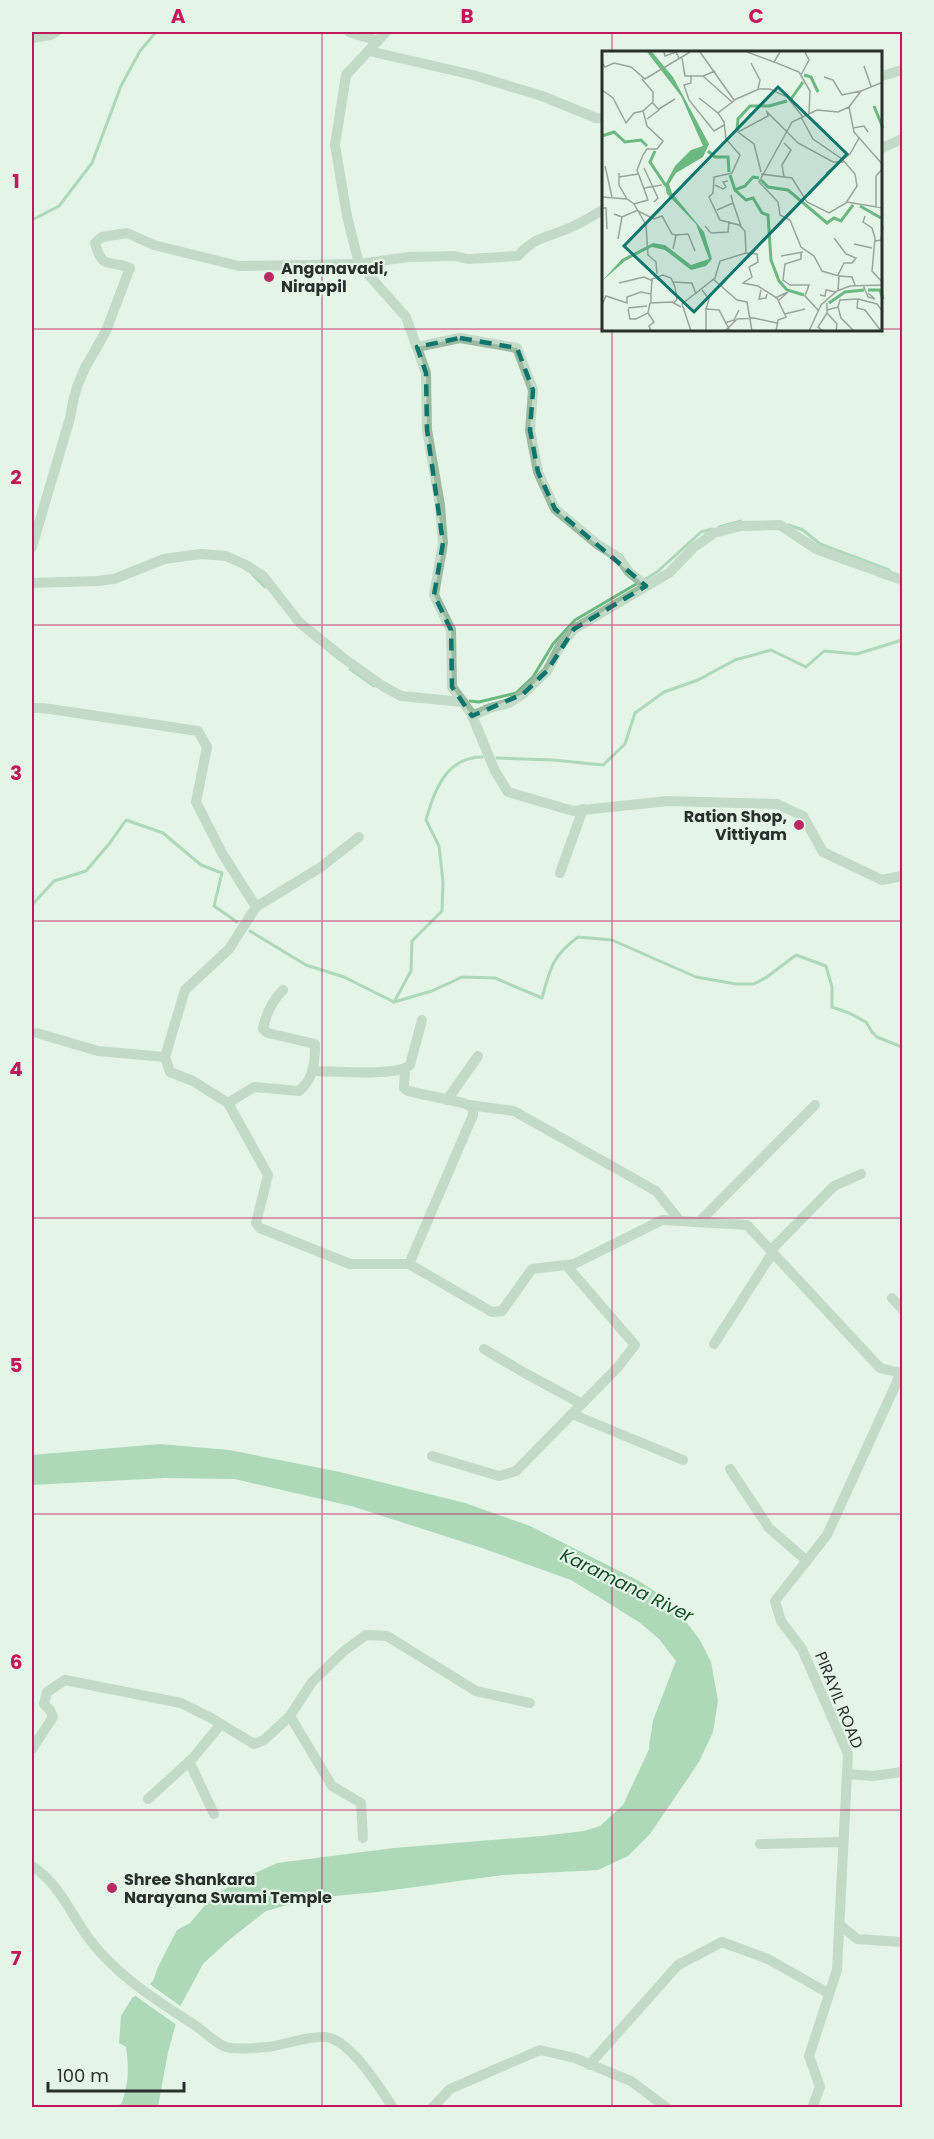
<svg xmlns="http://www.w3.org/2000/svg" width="934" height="2139" viewBox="0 0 934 2139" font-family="Poppins,sans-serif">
	<rect width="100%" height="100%" fill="#e4f4e7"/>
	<!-- water -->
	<path fill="#6bb880" d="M 160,1444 L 229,1450 L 340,1472 L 465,1503 L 530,1526 L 639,1581 L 671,1602 L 700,1640 L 711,1662 L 718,1701 L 713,1732 L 699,1762 L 650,1834 L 628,1856 L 598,1870 L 503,1875 L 378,1892 L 312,1898 L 266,1911 L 229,1940 L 203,1964 L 181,2005 L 168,2052 L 158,2107 L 112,2107 L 121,2104 C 129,2086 129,2066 126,2047 L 119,2043 L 121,2016 L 132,1998 L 142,1992 L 153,1981 L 158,1967 L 177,1930 L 190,1923 L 212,1897 L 238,1881 L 277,1863 L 394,1848 L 542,1836 L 584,1831 L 600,1826 L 623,1805 L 681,1681 L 676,1661 L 659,1639 L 639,1622 L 571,1580 L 479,1547 L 351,1506 L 235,1479 L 165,1478 L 32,1485 L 32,1455 Z"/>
	<!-- pier -->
	<polygon fill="#e4f4e7" points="147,1982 183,2008 178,2026 133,1994 140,1990"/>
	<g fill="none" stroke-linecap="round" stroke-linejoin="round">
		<!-- stream -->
		<g stroke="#6bb880" stroke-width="3">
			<polyline points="32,220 59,206 92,163 121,86 140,51 156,32"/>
			<polyline points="789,525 803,530 820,544 889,570"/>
			<polyline points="719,527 741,521"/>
			<polyline points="253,575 265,587"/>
			<polyline points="644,580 657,572 701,532 712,529"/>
			<polyline points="350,669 374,686"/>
			<polyline points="470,701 479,702 516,693 533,677 553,644 575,620 638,583"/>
			<polyline points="497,758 553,760 603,765 625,744 635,713 664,692 698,680 735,660 771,650 806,667 824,651 857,654 902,640"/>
			<polyline points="32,905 54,881 86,871 109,844 126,820 163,833 201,865 222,873 214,906 237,922"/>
			<path d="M 250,931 L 306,965 L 344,977 L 394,1002 L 411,971 L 412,941 L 442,911 L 443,882 L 439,846 L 426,820 C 434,791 446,757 482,757"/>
			<path d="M 394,1002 L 432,991 L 462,977 L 495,978 L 542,998 C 550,969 552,956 578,937 L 612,940 L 696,977 L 736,984 L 754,984 L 767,977 L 796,955 L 826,966 L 832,987 L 832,1007 L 849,1013 L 866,1022 L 872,1032 L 877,1037 L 902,1047"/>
		</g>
		<!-- river -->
		<polyline stroke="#6bb880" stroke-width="16" points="657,1746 661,1722 687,1654"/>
		<!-- minor -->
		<g stroke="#9bbba1" stroke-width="10">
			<polyline points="349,32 378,41"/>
			<polyline points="386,32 346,75 335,145 347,216 359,264 406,317 426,373 427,430 440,505 443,543 434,595 451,630 452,687 471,713 495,771 508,792 573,811 668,801 777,804 803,816 823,852 882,880 902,876"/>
			<polyline points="32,38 50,35 56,32"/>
			<polyline points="369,51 473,75 542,96 596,118 604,118"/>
			<polyline points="882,76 902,70"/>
			<polyline points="882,148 902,139"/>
			<polyline points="417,347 460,338 517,348 533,390 530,430 538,472 555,509 597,544 619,558 629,572 646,586"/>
			<path d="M 32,547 L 70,418 L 74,397 L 78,384 L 85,368 L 106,331 L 130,268 C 108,259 103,271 95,243 L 102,237 L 127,233 L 154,245 L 239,266 L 359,264 L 408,257 L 455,256 L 468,259 L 518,256 C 534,237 546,238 567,229 C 580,224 592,216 604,209"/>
			<polyline points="32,583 98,581 114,579 164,559 201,554 226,556 246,565 263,576 300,623 342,657 381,685 401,696 463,702"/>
			<polyline points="32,708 43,708 198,731 207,747 196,802 222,853 256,907 229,949 185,990 165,1057 170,1072 193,1081 228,1103 268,1175 256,1223 260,1228 350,1264 409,1264 492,1312 502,1311 532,1269 574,1264 662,1220 747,1225 880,1368 901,1373 902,1372"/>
			<polyline points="472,716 490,708 509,703 523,694 547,671 560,646 574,629 669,573 693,548 714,533 741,526 780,525 816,549 902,580"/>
			<polyline points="560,873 583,809"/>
			<polyline points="256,907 321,867 359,837"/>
			<polyline points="37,1033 98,1051 165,1057"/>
			<polyline points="405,1070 404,1088 408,1091 463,1103 473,1107 473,1115 409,1264"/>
			<path d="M 312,1071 C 332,1071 398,1077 410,1065 L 422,1020"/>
			<polyline points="447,1100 478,1056"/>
			<path d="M 228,1103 L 254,1087 L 299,1091 C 314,1079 315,1062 315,1044 L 268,1033 L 263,1029 C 266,1013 272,1001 283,990"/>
			<polyline points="469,1105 514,1111 656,1191 680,1221"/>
			<polyline points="699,1222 815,1105"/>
			<polyline points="771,1250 834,1186 861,1174"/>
			<polyline points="892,1298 902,1309"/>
			<polyline points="714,1344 773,1252"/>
			<polyline points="484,1349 523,1372 582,1404"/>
			<polyline points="572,1414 683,1460"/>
			<polyline points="432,1456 499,1476 516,1471 618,1367 635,1345 566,1265"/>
			<polyline points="730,1469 769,1528 807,1561"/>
			<polyline points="290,1716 312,1682 344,1651 366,1635 387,1636 476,1691 530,1703"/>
			<polyline points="32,1749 53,1717 50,1710 44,1704 47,1692 65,1680 181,1703 211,1718 254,1744 264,1740 290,1716 332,1786 361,1803 363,1838"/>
			<polyline points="189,1761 214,1814"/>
			<polyline points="847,1774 873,1776 902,1772"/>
			<polyline points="148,1799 193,1758 221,1724"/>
			<polyline points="760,1844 843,1842"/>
			<path d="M 32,1866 C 60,1884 71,1915 90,1940 C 118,1977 158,2001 196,2026 C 205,2032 216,2044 226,2047 C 238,2050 255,2048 267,2047 C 286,2045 305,2036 325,2037 C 349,2038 381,2089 393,2108"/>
			<polyline points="839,1924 857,1939 902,1942"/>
			<polyline points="589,2065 678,1965 722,1942 768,1959 828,1993"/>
			<polyline points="432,2108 450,2089 540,2050 575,2058 631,2081 667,2108"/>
			<polyline points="812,2108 820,2087 809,2056 837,1970 848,1754 802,1649 781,1621 775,1601 827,1535 901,1373"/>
		</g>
	</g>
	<!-- marked area -->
	<path d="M0 0H934V2139H0ZM 460,338 L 517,348 L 533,390 L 530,430 L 538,472 L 555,509 L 646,586 L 574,629 L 547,671 L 523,694 L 472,716 L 452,687 L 451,630 L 434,595 L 443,543 L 427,430 L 426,373 L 417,347 Z" fill="#e4f4e7" fill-opacity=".55" fill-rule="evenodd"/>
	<path fill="none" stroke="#0f766e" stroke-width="4.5" stroke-dasharray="12 8" stroke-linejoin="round" d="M 460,338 L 517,348 L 533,390 L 530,430 L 538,472 L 555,509 L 646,586 L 574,629 L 547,671 L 523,694 L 472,716 L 452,687 L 451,630 L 434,595 L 443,543 L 427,430 L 426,373 L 417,347 Z"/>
	<!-- grid -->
	<path fill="none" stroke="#c2185b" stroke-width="1.5" stroke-opacity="0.55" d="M 322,32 L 322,2108M 612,32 L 612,52M 32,329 L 604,329M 882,329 L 902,329M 612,330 L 612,2108M 32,625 L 902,625M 32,921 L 902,921M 32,1218 L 902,1218M 32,1514 L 902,1514M 32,1810 L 902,1810"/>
	<!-- markers -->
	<g fill="#b62b64" stroke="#e4f4e7" stroke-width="2">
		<circle cx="269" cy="277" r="6"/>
		<circle cx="799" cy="825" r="6"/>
		<circle cx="112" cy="1888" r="6"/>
	</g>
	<g text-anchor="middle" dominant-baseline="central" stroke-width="4.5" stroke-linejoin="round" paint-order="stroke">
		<!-- poi labels -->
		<g font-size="16" font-weight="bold" fill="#292f2b" stroke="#e4f4e7" text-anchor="start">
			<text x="281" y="268">Anganavadi,<tspan x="281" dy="18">Nirappil</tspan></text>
			<text x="787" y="816" text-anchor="end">Ration Shop,<tspan x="787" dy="18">Vittiyam</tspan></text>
			<text x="124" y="1879">Shree Shankara<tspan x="124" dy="18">Narayana Swami Temple</tspan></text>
		</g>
		<!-- street labels -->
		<g font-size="16" fill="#292f2b" stroke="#e4f4e7">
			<text transform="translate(839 1700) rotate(68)">PIRAYIL ROAD</text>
		</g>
		<!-- water labels -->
		<g font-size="18" font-style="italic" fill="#144d28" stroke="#e4f4e7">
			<text transform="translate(627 1585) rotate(26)">Karamana River</text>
		</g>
	</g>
	<!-- overview -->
	<g transform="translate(602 51)">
		<rect width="280" height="280" fill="#e4f4e7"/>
		<path d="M 45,1 L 50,1 L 71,26 L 107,93 L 101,106 L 74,122 L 67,133 L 70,142 L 102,181 L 110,208 L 104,215 L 89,219 L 63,199 L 50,196 L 23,210 L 0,230 L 20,208 L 51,192 L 63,194 L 89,214 L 107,208 L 94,173 L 65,143 L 63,134 L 73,115 L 89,99 L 101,95 L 79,45 Z" fill="#6bb880"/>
		<path fill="none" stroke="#6bb880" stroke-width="3" d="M 202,24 L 209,26 L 216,41M 189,48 L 201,31M 272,55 L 281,77M 135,80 L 136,68 L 148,55 L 167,55 L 185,50M 0,85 L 12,81 L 23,91 L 39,89 L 45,95M 53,100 L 48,111 L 64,135M 106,100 L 113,106 L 126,106 L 127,121M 128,124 L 133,139 L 143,135 L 151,126 L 157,127M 159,129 L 166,136 L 186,139 L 225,172 L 232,167 L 239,170 L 251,154M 133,139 L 144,149 L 151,147 L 160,162 L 166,164 L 169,209 L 177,230 L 185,239 L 202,244M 258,155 L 279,167M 266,239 L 278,239 L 281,248M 227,252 L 243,241 L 262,239"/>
		<path fill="none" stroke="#99a59c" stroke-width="1.5" d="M 62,1 L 63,5 L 74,1 L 77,7M 98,1 L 132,49 L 157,38 L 168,38 L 185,46 L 201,66M 145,1 L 172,11M 178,1 L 172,11 L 197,21 L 208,40 L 207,64M 80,7 L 83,25 L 101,25 L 113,20M 0,12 L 3,16 L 12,12 L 29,16 L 43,28 L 88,1M 149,12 L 158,29 L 156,38M 262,15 L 269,35M 89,24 L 89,32 L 82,34 L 87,49 L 112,80 L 122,74M 199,24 L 207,9 L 203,1M 101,25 L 130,51M 222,26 L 231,29 L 240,44 L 259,40M 281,31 L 259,40 L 247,56 L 252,81 L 281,114M 0,39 L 11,47 L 24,72 L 32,62 L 41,60M 97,47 L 116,62M 133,49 L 116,62 L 122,71 L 124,88 L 138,104 L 130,122 L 112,126 L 111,142 L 107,146 L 118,169 L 137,174 L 143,180 L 144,202 L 155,203 L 156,211 L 147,216 L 150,226 L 141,232 L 156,235 L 175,247 L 184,266 L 176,269 L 174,280M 57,58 L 73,48M 45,68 L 57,59 L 50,51M 251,77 L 262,75 L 266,81M 3,115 L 10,146M 42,117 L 56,147 L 52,151M 159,121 L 152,93 L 136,81 L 166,65 L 165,61 L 196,92 L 231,111 L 243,111M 17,122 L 17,134 L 25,148M 224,122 L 248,103 L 257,87M 159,123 L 190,127 L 205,151 L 227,162 L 244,152 L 255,135 L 253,123 L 240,108 L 211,88 L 199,66M 17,126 L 36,123M 182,126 L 180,114 L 189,99 L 182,92M 113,134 L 121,138 L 124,136 L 121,131 L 126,130M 42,137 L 60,134M 0,146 L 25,148 L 32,153 L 44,174 L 46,204 L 54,211 L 55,223M 245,151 L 281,157M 131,152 L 139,175M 32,153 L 46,149 L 35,119 L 41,104 L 45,98 L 55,98 L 61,90 L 45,75 L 41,60 L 51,51 L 51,41 L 40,28M 274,156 L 274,125 L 281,117M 0,157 L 4,157 L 5,178M 115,159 L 131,152 L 129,144M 36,160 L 52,168 L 60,165 L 70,183 L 74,184 L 71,198M 12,163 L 20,166 L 36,159M 263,165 L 261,171 L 270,177 L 273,187 L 270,220 L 281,232M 103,175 L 109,182 L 126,181 L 127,170M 74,184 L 86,183 L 93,200M 232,187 L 244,203 L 254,207 L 250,212 L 242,212 L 236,224M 16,188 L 20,166M 273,190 L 279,189 L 281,175M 252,193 L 270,197M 199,201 L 199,208 L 183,213 L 181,229 L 188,234 L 207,234 L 203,245 L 216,259M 179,205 L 201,201M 237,225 L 250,226 L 253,234M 111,228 L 135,249 L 145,251 L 150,280M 71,231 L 90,232 L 94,243M 17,232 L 42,226 L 51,230M 261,234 L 266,246 L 273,248 L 266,242M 100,239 L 107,248 L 104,258M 159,239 L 157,248 L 164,247 L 165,243M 236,240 L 237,225 L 220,220 L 212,205 L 199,196 L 188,169 L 178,164 L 176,151 L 157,131 L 190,71 L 215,59 L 236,61 L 247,56M 49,243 L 50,228 L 61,224 L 69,227 L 73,236 L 75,248 L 72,252M 218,244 L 223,245 L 224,239 L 234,241M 173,247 L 186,241 L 176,250M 256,248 L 275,253 L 281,261M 225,252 L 225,262 L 235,273 L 234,280M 0,254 L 4,245 L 25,252 L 25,246 L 39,241 L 49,243 L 49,252 L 70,251 L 79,256M 236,256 L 238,249 L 256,248 L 255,257 L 263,259 L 279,280M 26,257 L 45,255M 26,258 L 28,268 L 34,268 L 46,262 L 48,252M 225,259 L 236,256 L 239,267 L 252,280M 46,262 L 52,271 L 47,275 L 49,280M 183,263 L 203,258M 123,272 L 132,269 L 137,259M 89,280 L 80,253 L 113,227 L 118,210 L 144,202M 104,280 L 104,258 L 117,259 L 128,280M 123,280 L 135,268 L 152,267 L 175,272M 207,280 L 219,254 L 235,240 L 248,235 L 281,234M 221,280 L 216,276 L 225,262"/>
		<path fill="#0f766e" fill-opacity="0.15" stroke="#0f766e" stroke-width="3" d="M 176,36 L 245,103 L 92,261 L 22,195 Z"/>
		<rect width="280" height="280" fill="none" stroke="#292f2b" stroke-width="3"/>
	</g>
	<!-- border -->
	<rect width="934" height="2139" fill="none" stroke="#e4f4e7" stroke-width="66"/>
	<!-- scale -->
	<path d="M48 2082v9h136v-9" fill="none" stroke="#292f2b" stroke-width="3"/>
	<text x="57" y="2082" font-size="18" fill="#292f2b" stroke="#e4f4e7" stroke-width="4.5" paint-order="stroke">100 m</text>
	<rect x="33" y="33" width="868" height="2073" fill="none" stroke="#c2185b" stroke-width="2"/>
	<g font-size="20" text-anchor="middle" font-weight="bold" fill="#c2185b">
		<text x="178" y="23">A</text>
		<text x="467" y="23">B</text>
		<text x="756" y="23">C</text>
		<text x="16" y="188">1</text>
		<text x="16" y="484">2</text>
		<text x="16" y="780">3</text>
		<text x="16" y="1076">4</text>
		<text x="16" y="1372">5</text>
		<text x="16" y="1669">6</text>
		<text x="16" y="1965">7</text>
	</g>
</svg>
